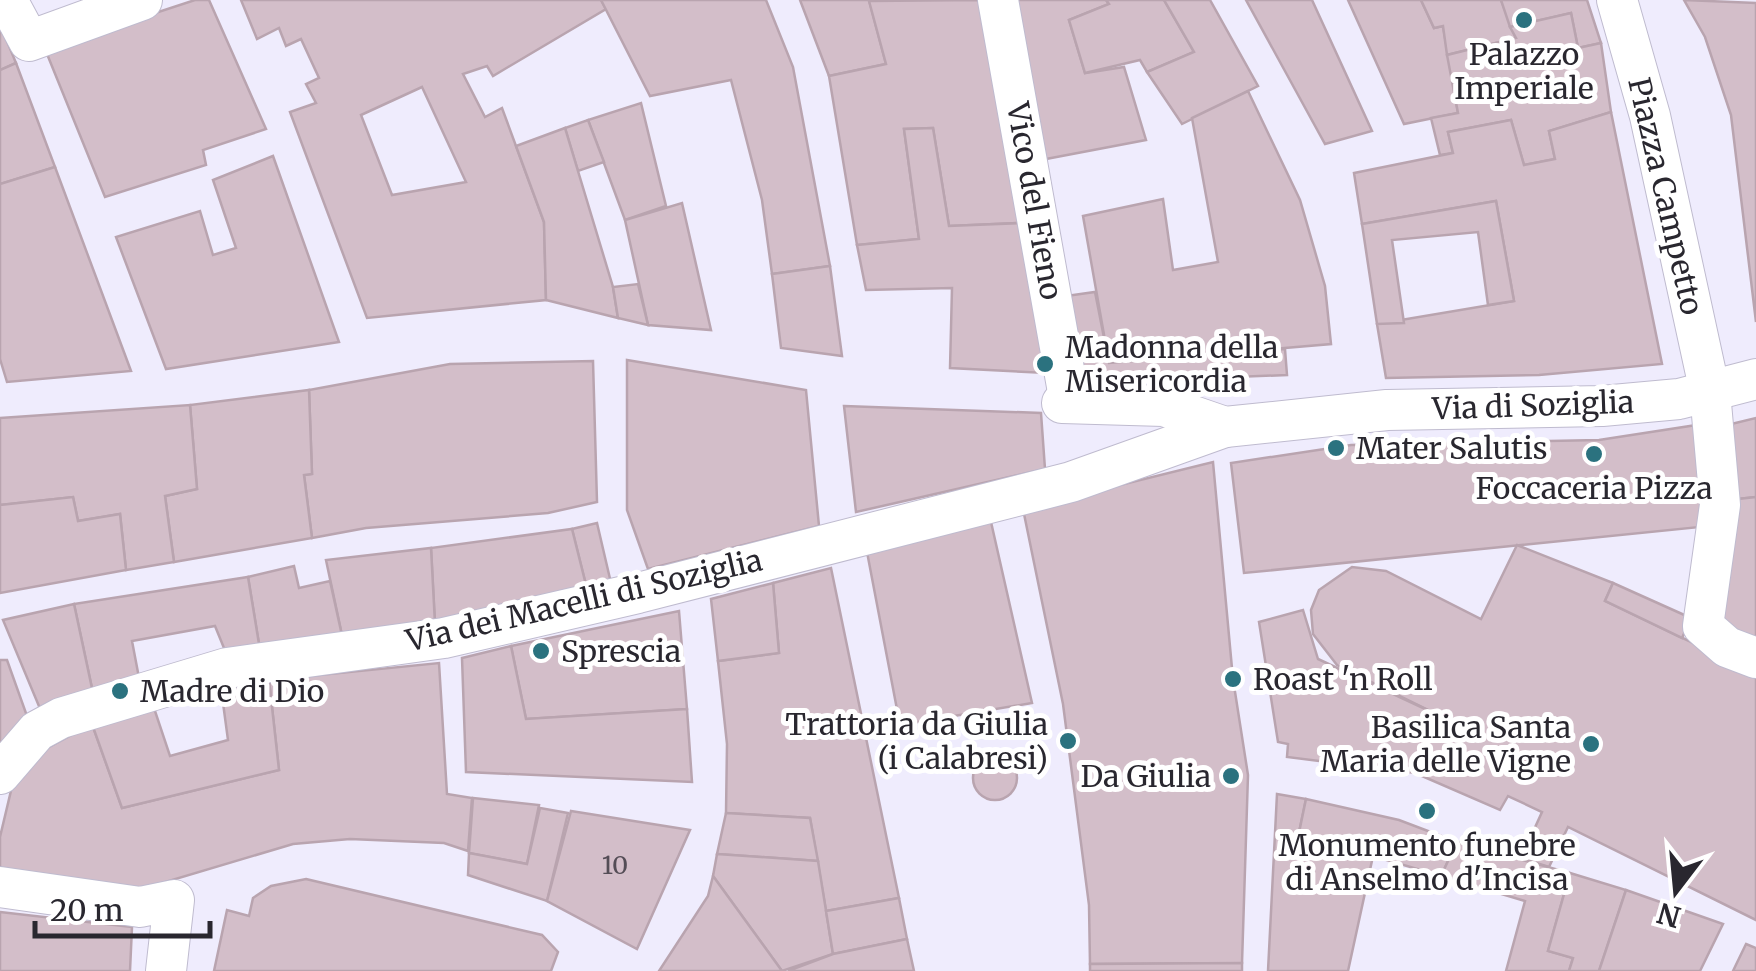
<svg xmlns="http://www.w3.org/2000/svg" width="1756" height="971" viewBox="0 0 1756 971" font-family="Merriweather,serif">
	<rect width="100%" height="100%" fill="#efecfd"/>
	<!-- building -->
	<g fill="#d3bec9" stroke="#b9a4af" stroke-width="2.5" fill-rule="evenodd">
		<polygon points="195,0 209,0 266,129 203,150 206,165 105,197 45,49"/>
		<path d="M 241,0 L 601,0 L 606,9 L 493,76 L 487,66 L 463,74 L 485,117 L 502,108 L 544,222 L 546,300 L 367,318 L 290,112 L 316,103 L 306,84 L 319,78 L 301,39 L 286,46 L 279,28 L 257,39 ZM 422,87 L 466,182 L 392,195 L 361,115 Z"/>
		<polygon points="601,0 766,0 793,67 830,266 772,274 762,200 731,80 650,96"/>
		<polygon points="800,0 869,0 886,64 829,76"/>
		<polygon points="981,0 1021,223 949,226 933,128 904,129 919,239 857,245 829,76 886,64 869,1"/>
		<polygon points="1016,0 1106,0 1109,4 1069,20 1085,73 1124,67 1146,140 1046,159"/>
		<polygon points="1106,0 1164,0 1194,52 1147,72 1140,60 1085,73 1069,20 1109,4"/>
		<polygon points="1164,0 1210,0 1258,86 1182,124 1147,72 1194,52"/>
		<polygon points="1246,0 1312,0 1372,131 1325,144"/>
		<polygon points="1348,0 1421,0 1434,28 1443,26 1458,113 1404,124"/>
		<polygon points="1421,0 1501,0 1516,38 1447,55 1443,26 1434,28"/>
		<polygon points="1501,0 1587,0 1601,43 1578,48 1571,13 1510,27"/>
		<polygon points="1684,0 1756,3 1756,322 1731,115 1705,37"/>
		<polygon points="1571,13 1578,48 1601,43 1611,112 1549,131 1555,159 1524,165 1511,120 1448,132 1453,153 1440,155 1431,118 1458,113 1447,55 1516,38 1510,27"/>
		<polygon points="0,24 16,63 0,70"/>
		<polygon points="16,63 55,167 0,184 0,70"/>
		<polygon points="1248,91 1300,200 1325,286 1331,344 1109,363 1083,216 1163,199 1173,270 1218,262 1192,118"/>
		<polygon points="641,103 666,206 625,220 588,120"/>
		<polygon points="1611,112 1662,364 1539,375 1386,378 1377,324 1514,301 1496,201 1362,224 1354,173 1453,153 1448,132 1511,120 1524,165 1555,159 1549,131"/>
		<polygon points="588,120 604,162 578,171 565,128"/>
		<polygon points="565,128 613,287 618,318 546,300 544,222 516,146"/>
		<polygon points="933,128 949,226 1021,223 1046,373 950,368 952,288 866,290 857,245 919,239 904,129"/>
		<polygon points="273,156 339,342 166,369 116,237 200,211 213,255 236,248 213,180"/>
		<polygon points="55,167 131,371 7,382 0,359 0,184"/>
		<polygon points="1496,201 1514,301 1488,305 1478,232 1392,240 1404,323 1377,324 1362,224"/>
		<polygon points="682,203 711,330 648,325 625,220"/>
		<polygon points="830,266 842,356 781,348 772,274"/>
		<polygon points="638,284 648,325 618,318 613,287"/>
		<polygon points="1095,292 1109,363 1285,349 1287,375 1084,383 1066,296"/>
		<polygon points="627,360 806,390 819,526 648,569 627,510"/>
		<polygon points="593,361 597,502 548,513 366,528 312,538 304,475 312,474 309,390 450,364"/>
		<polygon points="309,390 312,474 304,475 312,538 174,562 165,496 197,489 190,405"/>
		<polygon points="190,405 197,489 165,496 174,562 126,570 120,514 78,521 73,497 0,505 0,418"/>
		<polygon points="844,406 1041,413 1045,469 856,512"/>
		<polygon points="1756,418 1756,497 1729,500 1723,426"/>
		<polygon points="1703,424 1710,526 1244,573 1231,463 1351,445 1599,440"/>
		<polygon points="1213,462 1233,679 1248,775 1242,963 1090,964 1089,905 1063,704 1023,509"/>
		<polygon points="73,497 78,521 120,514 126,570 0,593 0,505"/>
		<polygon points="1756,497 1756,645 1717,616 1729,500"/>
		<polygon points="991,522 1032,703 900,725 867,552"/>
		<polygon points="597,523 611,583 587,589 572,529"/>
		<polygon points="572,529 587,589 435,624 431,548"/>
		<polygon points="1517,545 1613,583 1605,601 1756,673 1756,920 1568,827 1549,867 1521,858 1542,812 1508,796 1500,810 1415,773 1436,714 1337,665 1313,634 1311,610 1319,590 1352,567 1386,571 1481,619"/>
		<polygon points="431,548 435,624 343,640 326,560"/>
		<polygon points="294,566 299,588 330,581 343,640 260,650 248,577"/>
		<polygon points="831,568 899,898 826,911 810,818 726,813 727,744 718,661 779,653 773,583"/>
		<polygon points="248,577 260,650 226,653 215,626 132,641 140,683 93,693 74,604"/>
		<polygon points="773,583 779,653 718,661 711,599"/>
		<polygon points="1613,583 1691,618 1682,638 1605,601"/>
		<polygon points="74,604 93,693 41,711 3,620"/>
		<polygon points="1303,610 1318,659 1436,714 1415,773 1287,757 1288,744 1278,742 1259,622"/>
		<polygon points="679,611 687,709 526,719 511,646"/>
		<polygon points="511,646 526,719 687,709 692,782 466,772 462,658"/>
		<polygon points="0,660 7,660 27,716 0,752"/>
		<polygon points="439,663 447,794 472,798 468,851 444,843 350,839 293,844 142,889 0,872 0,837 15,774 38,753 92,724 122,808 279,770 269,680"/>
		<polygon points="269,680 279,770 122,808 92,724 154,708 170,756 228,740 221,688"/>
		<circle cx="995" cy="778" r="22"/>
		<polygon points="1277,794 1306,799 1296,847 1373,856 1348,971 1268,971"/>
		<polygon points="473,798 539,805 527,864 469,853"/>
		<polygon points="1306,799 1399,820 1457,842 1441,876 1373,856 1296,847"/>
		<polygon points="540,808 568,813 547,901 468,875 469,853 527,864"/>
		<polygon points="571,811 690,830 637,949 547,901"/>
		<polygon points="726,813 810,818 818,861 717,854"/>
		<polygon points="1457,842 1570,873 1548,951 1573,958 1569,971 1506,971 1525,901 1441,876"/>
		<polygon points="717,854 818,861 833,954 782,971 713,876"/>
		<polygon points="1570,873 1626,890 1599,971 1569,971 1573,958 1548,951"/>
		<polygon points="713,876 782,971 659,971 708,896"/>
		<polygon points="306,879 542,935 558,952 551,971 214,971 227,910 249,916 253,898 271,886"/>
		<polygon points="1626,890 1723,924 1700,971 1599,971"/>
		<polygon points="899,898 907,939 833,954 826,911"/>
		<polygon points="0,912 132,927 130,971 0,971"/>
		<polygon points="907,939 914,971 788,971 833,954"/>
		<polygon points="1746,944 1756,948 1756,971 1733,971"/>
		<polygon points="1242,963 1242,971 1090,971 1090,964"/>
	</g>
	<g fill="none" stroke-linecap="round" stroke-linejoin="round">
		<defs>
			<g id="pedestrian">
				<polyline points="7,0 29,41 142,0"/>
				<polyline points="998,0 1070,403"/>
				<polyline points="1617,0 1650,116 1710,392 1720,505 1703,626 1727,647 1756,658"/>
				<polyline points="1062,403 1164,406 1225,427 1387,410 1602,406 1679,399 1756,379"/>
				<polyline points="0,774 37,731 61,718 227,668 444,638 638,593 1071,482 1225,427"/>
				<polyline points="0,887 140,907 174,900 166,971"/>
			</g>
		</defs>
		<!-- pedestrian casing -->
		<use href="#pedestrian" stroke="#bfbbcf" stroke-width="42"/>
		<!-- pedestrian -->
		<use href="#pedestrian" stroke="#fff" stroke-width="40"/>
	</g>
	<!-- markers -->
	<g fill="#2b727f" stroke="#fff" stroke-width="4">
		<circle cx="1524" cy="20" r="10"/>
		<circle cx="1045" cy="364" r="10"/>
		<circle cx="1336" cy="448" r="10"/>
		<circle cx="1594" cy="454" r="10"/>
		<circle cx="541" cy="651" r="10"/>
		<circle cx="1233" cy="679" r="10"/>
		<circle cx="120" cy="691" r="10"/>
		<circle cx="1068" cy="741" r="10"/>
		<circle cx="1591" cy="744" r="10"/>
		<circle cx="1231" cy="776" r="10"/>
		<circle cx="1427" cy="811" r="10"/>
	</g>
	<g text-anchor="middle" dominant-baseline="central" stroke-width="10" stroke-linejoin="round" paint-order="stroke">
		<!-- number labels -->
		<g font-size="25" fill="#544d56">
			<text x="615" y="865">10</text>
		</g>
		<!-- poi labels -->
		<g font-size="30" fill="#29272f" stroke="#fff" text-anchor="start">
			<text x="1524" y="54" text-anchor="middle">Palazzo<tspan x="1524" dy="34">Imperiale</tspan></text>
			<text x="1065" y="347">Madonna della<tspan x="1065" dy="34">Misericordia</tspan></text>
			<text x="1356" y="448">Mater Salutis</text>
			<text x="1594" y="488" text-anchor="middle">Foccaceria Pizza</text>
			<text x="561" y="651">Sprescia</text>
			<text x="1253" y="679">Roast 'n Roll</text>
			<text x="140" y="691">Madre di Dio</text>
			<text x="1048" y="724" text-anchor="end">Trattoria da Giulia<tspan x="1048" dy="34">(i Calabresi)</tspan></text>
			<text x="1571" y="727" text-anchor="end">Basilica Santa<tspan x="1571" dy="34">Maria delle Vigne</tspan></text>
			<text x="1211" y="776" text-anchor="end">Da Giulia</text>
			<text x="1427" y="845" text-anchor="middle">Monumento funebre<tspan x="1427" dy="34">di Anselmo d'Incisa</tspan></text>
		</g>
		<!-- street labels -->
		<g font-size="30" fill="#29272f" stroke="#fff">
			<text transform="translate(1666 196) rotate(77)">Piazza Campetto</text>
			<text transform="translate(1035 201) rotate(80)">Vico del Fieno</text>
			<text transform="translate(1533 405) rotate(-2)">Via di Soziglia</text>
			<text transform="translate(584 600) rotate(-13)">Via dei Macelli di Soziglia</text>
		</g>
	</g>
	<!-- north arrow -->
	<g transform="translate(1676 891) rotate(196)" stroke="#ffffff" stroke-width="8" paint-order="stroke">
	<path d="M0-8L18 38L0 25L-18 38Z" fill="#29272f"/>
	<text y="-15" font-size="28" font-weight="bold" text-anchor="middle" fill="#29272f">N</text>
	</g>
	<!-- scale -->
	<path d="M35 921v15h175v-15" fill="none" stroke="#29272f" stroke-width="5"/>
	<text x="50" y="921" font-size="30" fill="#29272f" stroke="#ffffff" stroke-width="8" paint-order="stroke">20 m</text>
</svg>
